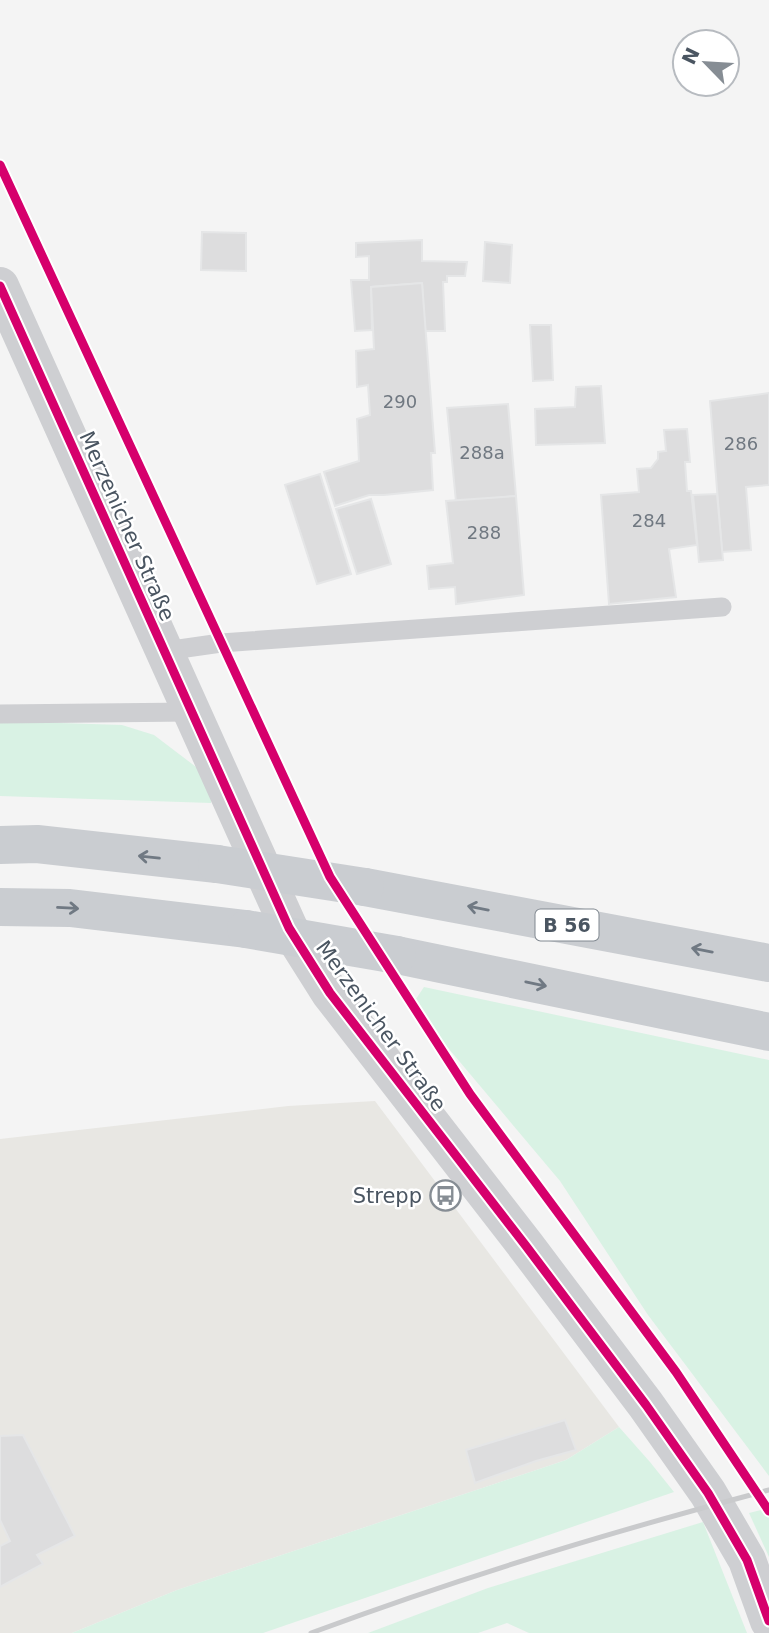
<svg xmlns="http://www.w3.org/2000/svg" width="769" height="1633" viewBox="0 0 769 1633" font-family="'DejaVu Sans',sans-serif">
	<rect width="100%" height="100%" fill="#f4f4f4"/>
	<!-- commercial -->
	<polygon fill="#e8e7e3" points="375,1101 619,1427 566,1460 177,1590 72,1633 0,1633 0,1139 288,1106"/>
	<!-- green -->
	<g fill="#d9f2e4">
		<polygon points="0,721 122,725 154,735 200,770 211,791 211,803 0,796"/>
		<polygon points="424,987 769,1060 769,1476 648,1315 560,1181 412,1005"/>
		<polygon points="619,1427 650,1462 674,1492 263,1633 72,1633 177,1590 566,1460"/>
		<polygon points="769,1508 769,1557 749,1513"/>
		<polygon points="703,1522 747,1633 529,1633 507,1623 478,1633 368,1633 488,1588"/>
	</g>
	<!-- building -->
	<g fill="#ddddde" stroke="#e5e6e7" stroke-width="2">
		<polygon points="202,232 246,233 246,271 201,270"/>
		<polygon points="422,240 422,261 467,262 465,276 447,276 447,282 443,282 445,331 425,331 422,283 371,287 372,330 355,331 351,280 369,280 369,256 356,257 356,243"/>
		<polygon points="485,242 512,245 510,283 483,281"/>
		<polygon points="422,283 435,453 431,453 433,490 384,495 369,495 335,506 324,472 359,461 357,419 370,415 368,385 357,387 356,351 374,349 371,287"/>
		<polygon points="530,325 551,325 553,380 533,381"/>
		<polygon points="601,386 605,443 536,445 535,409 575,407 576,387"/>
		<polygon points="769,393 769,485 746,487 751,550 722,552 710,401"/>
		<polygon points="508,404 516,496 456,502 447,408"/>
		<polygon points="687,429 690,462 685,462 687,491 691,491 697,545 669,549 676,597 609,604 601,495 639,492 637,469 651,468 658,459 658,452 666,451 664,430"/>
		<polygon points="320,474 351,574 317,584 285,485"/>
		<polygon points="717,494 723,560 699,562 693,495"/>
		<polygon points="516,496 524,595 456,604 455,587 429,589 427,566 453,563 446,501"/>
		<polygon points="371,499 391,564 357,574 336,509"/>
		<polygon points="565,1420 576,1450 536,1461 475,1483 466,1450"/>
		<polygon points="23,1435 75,1536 37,1555 43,1564 0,1587 0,1546 10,1541 0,1520 0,1436"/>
	</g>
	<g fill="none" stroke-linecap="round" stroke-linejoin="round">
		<!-- service -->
		<g stroke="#cecfd2" stroke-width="19">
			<polyline points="165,651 221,643 722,607"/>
			<polyline points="0,714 191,712"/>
		</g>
		<!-- tertiary -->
		<polyline stroke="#cecfd2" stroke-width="38" points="0,286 289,928 330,993 526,1246 646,1405 708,1493 747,1560 769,1621"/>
		<!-- primary -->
		<g stroke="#cacdd1" stroke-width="38">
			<polyline points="0,845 37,844 217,864"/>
			<polyline points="365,887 769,963"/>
			<polyline points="0,907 70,908 246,929"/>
			<polyline points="397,955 769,1032"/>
		</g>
		<!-- rail -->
		<path stroke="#c9cacc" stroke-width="5" d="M 311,1633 C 461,1577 614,1531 769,1490"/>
		<!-- primary-bridge -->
		<g stroke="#cacdd1" stroke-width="38">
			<polyline points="217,864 365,887"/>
			<polyline points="246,929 397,955"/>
		</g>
		<defs>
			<g id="cycleway">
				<polyline points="0,165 330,877 470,1094 676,1372 769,1511"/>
				<polyline points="0,286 289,928 330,993 526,1246 646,1405 708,1493 747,1560 769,1621"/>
			</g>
		</defs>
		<!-- cycleway casing -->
		<use href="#cycleway" stroke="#fff" stroke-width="13"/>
		<!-- cycleway -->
		<use href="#cycleway" stroke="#d6006c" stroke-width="9"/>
	</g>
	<!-- one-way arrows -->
	<defs><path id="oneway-shaft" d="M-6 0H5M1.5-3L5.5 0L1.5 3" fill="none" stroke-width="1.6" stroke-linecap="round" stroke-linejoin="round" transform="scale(1.75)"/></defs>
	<g stroke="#707983">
		<use href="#oneway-shaft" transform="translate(149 857) rotate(-174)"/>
		<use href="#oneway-shaft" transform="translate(68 908) rotate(3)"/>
		<use href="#oneway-shaft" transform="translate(478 908) rotate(-169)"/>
		<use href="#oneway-shaft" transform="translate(702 950) rotate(-169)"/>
		<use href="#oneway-shaft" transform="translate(536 984) rotate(12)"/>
	</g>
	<!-- icons -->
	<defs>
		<symbol id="bus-ring" viewBox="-11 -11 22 22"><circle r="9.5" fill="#fff" stroke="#868d94" stroke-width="1.5"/><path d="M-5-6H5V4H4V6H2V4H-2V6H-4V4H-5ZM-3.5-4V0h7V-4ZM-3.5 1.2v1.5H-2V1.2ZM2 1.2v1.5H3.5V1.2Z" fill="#868d94"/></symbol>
	</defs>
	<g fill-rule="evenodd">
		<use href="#bus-ring" x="428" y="1178" width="35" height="35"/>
	</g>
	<g text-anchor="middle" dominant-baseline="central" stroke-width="5" stroke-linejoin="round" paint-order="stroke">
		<!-- number labels -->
		<g font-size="18" fill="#707881">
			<text x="400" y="401">290</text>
			<text x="741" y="443">286</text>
			<text x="482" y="452">288a</text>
			<text x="649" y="520">284</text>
			<text x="484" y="532">288</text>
		</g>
		<!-- shield labels -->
		<rect fill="#fff" stroke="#808890" stroke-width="2" x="535.5" y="909.5" width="63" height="31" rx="5"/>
		<g font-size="19" font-weight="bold" fill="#4a5561">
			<text x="567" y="925">B 56</text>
		</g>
		<!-- street labels -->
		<g font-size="21" fill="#4a5561" stroke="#fff">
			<text transform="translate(127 526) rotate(66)">Merzenicher Straße</text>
			<text transform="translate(381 1026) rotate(54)">Merzenicher Straße</text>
		</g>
		<!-- poi labels -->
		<g font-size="21" fill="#4a5561" stroke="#fff" text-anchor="end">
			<text x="422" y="1196">Strepp</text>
		</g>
	</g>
	<!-- north arrow -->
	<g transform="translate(706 63) rotate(295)"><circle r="33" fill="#ffffff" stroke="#b7bbc0" stroke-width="2"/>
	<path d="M0-5L12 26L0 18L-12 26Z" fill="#868d94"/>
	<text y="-10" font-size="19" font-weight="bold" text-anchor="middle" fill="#4a5561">N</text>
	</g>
</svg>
